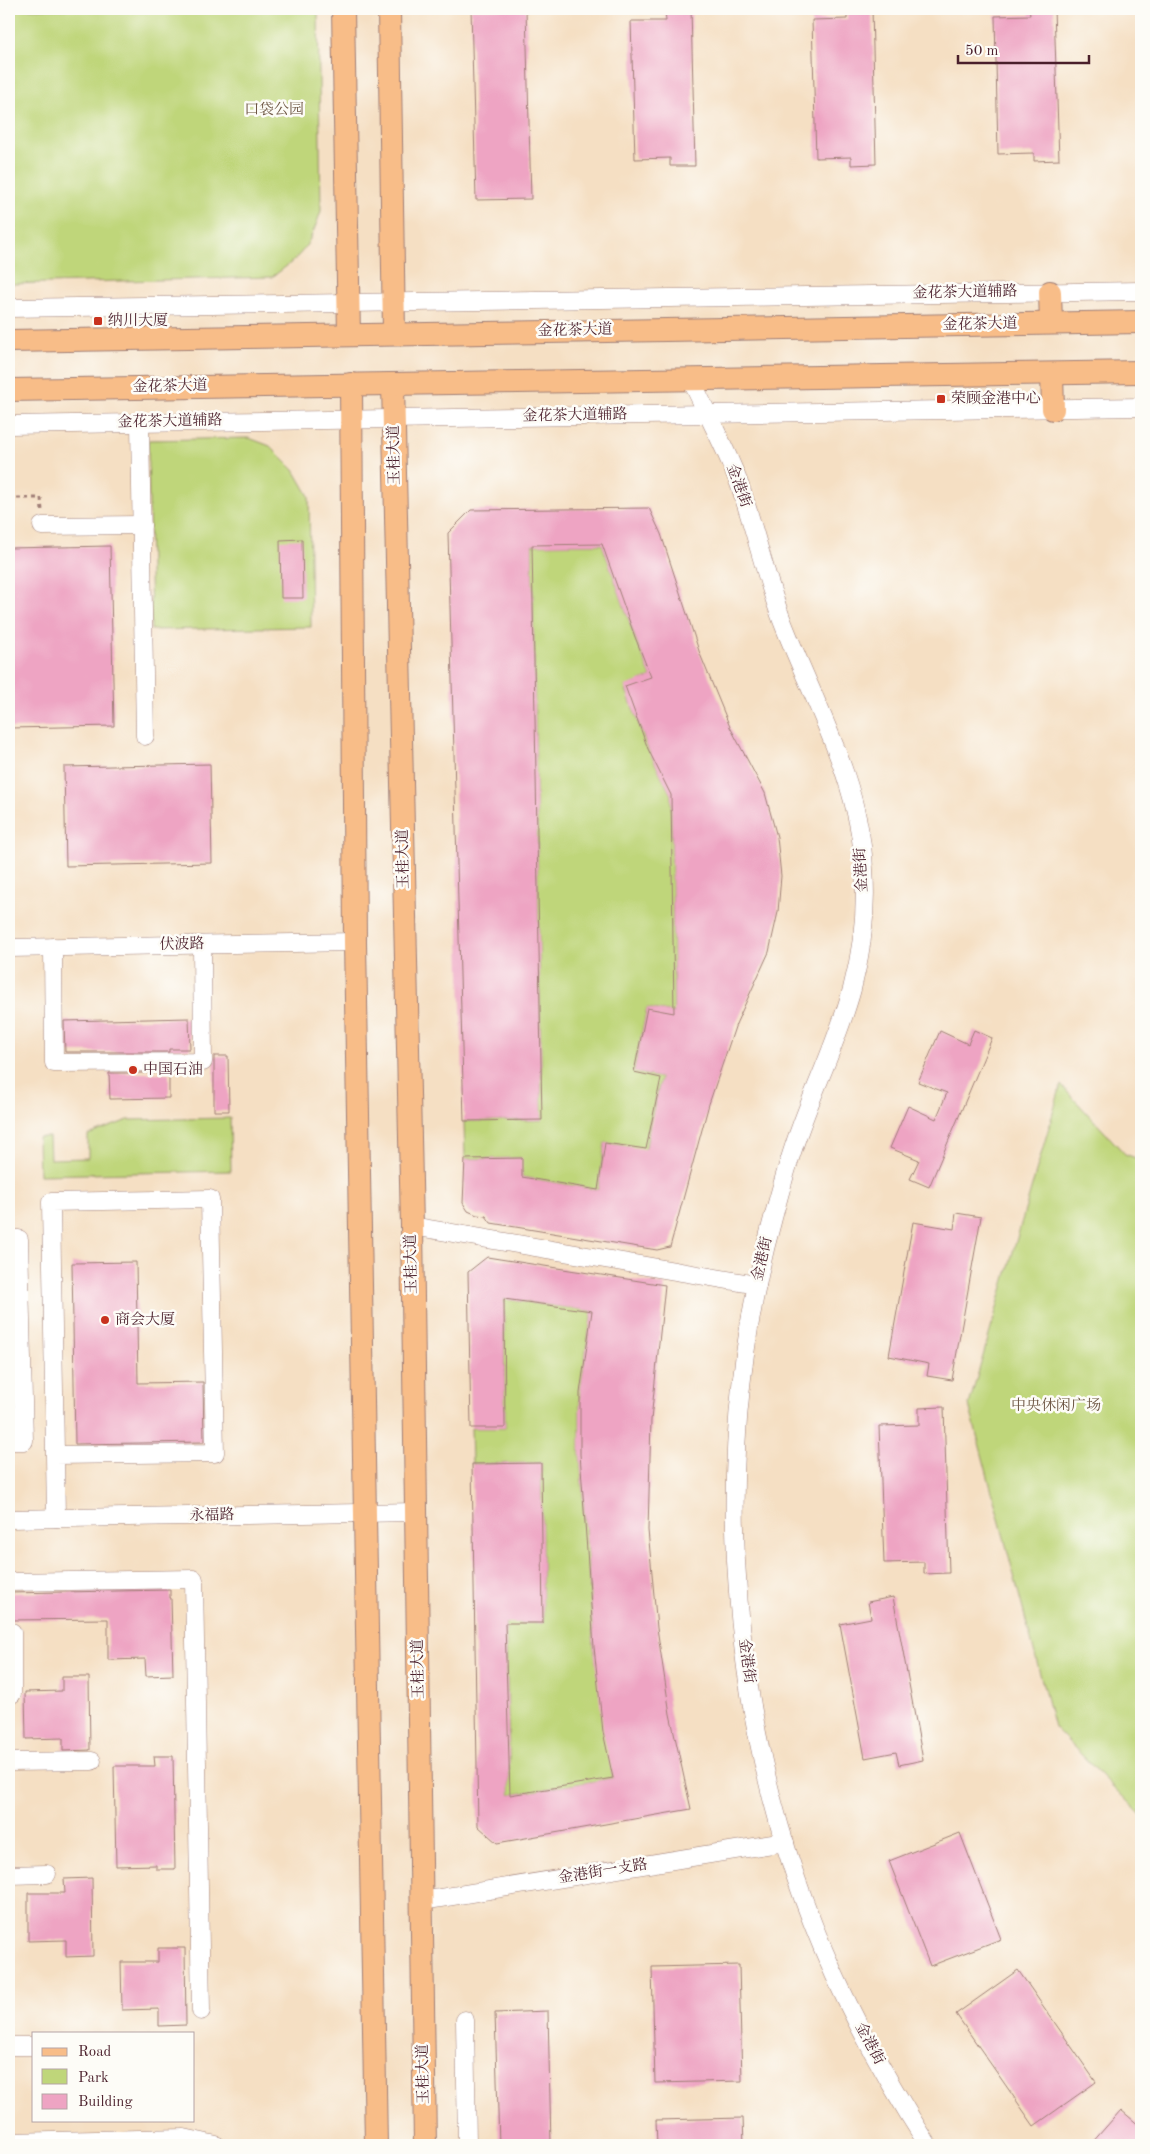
<svg xmlns="http://www.w3.org/2000/svg" width="1150" height="2154" viewBox="0 0 1150 2154" font-family="'Old Standard TT','Noto Serif SC',serif">
	<rect width="100%" height="100%" fill="#fdfcf7"/>
	<filter id="ink" filterUnits="userSpaceOnUse"><feTurbulence type="fractalNoise" baseFrequency=".02" numOctaves="2"/><feDisplacementMap in="SourceGraphic" scale="10" xChannelSelector="R" yChannelSelector="G"/><feConvolveMatrix kernelMatrix="1 2 1 2 8 2 1 2 1" color-interpolation-filters="sRGB"/></filter>
	<filter id="wash" filterUnits="userSpaceOnUse"><feTurbulence type="fractalNoise" baseFrequency=".0096" numOctaves="4" result="noise"/><feDisplacementMap in="SourceGraphic" scale="20" xChannelSelector="R" yChannelSelector="G"/><feGaussianBlur stdDeviation="1.12" result="paint"/><feColorMatrix in="noise" values="0 0 0 0 0 0 0 0 0 0 0 0 0 0 0 0 0 1.4 0 .05"/><feComposite in="paint" operator="in"/></filter>
	<g filter="url(#wash)">
		<rect width="100%" height="100%" fill="#f5dfc3"/>
		<!-- green -->
		<g fill="#bfd67a" stroke="#847a52">
			<path d="M 9,9 L 318,9 L 321,211 C 308,248 304,254 272,277 L 9,284 Z"/>
			<polygon points="249,438 270,446 294,470 309,496 311,627 151,630 148,440"/>
			<polygon points="602,544 635,637 651,677 625,687 648,749 671,795 674,1013 647,1008 634,1072 661,1078 650,1122 644,1161 630,1147 605,1143 598,1190 522,1177 521,1158 465,1159 464,1121 542,1120 532,545"/>
			<polygon points="1061,1085 1125,1154 1141,1160 1141,1815 1054,1727 969,1405"/>
			<polygon points="230,1118 231,1171 39,1175 38,1137 49,1137 50,1159 88,1158 88,1135 128,1120"/>
			<polygon points="504,1299 592,1311 580,1393 580,1454 594,1647 613,1778 510,1795 505,1601 519,1623 543,1623 541,1463 472,1464 471,1428 505,1428"/>
		</g>
		<g id="blocks">
			<!-- building -->
			<g fill="#eea4c3">
				<polygon points="471,9 526,9 531,199 476,200"/>
				<polygon points="691,9 695,166 670,166 670,158 635,159 631,21 666,21 665,10"/>
				<polygon points="847,9 872,9 876,164 851,165 851,157 816,158 812,20 847,19"/>
				<polygon points="1029,9 1054,9 1059,160 1034,161 1034,153 998,154 995,16 1030,15"/>
				<polygon points="649,508 661,534 700,654 730,727 765,793 777,837 781,876 778,912 769,952 736,1024 709,1104 670,1247 657,1250 491,1223 486,1216 477,1215 468,1211 463,1203 465,1159 522,1158 522,1177 598,1190 605,1143 646,1149 661,1078 634,1072 647,1008 674,1013 671,795 648,749 625,686 651,677 635,637 602,544 532,545 542,1120 464,1121 448,533 471,510"/>
				<polygon points="302,539 303,598 281,598 280,540"/>
				<polygon points="110,546 114,726 9,728 9,548"/>
				<polygon points="210,764 212,863 66,866 64,767"/>
				<polygon points="189,1018 190,1049 169,1049 169,1052 65,1052 64,1021"/>
				<polygon points="974,1030 992,1038 929,1187 910,1179 919,1160 890,1148 908,1106 936,1119 947,1093 918,1082 940,1031 968,1044"/>
				<polygon points="214,1056 228,1056 229,1111 214,1111"/>
				<polygon points="109,1073 169,1073 169,1098 110,1099"/>
				<polygon points="956,1213 981,1217 952,1380 927,1376 929,1364 889,1356 913,1222 954,1229"/>
				<polygon points="487,1257 665,1285 651,1420 648,1530 657,1628 670,1714 691,1809 497,1843 478,1826 472,1464 541,1463 543,1623 505,1623 510,1795 613,1778 603,1732 594,1647 580,1454 580,1393 592,1311 504,1299 505,1428 471,1428 468,1272"/>
				<polygon points="136,1262 138,1383 203,1382 204,1442 75,1444 72,1263"/>
				<polygon points="944,1407 949,1573 924,1574 924,1562 884,1563 879,1426 919,1425 919,1408"/>
				<polygon points="170,1590 170,1598 171,1598 173,1675 146,1676 145,1659 108,1660 108,1619 9,1620 9,1593"/>
				<polygon points="893,1597 923,1760 899,1765 896,1752 865,1758 840,1624 871,1618 868,1602"/>
				<polygon points="62,1677 89,1677 90,1750 63,1751 63,1738 26,1739 25,1692 62,1691"/>
				<polygon points="154,1756 173,1756 175,1869 156,1869 156,1865 116,1866 114,1766 155,1766"/>
				<polygon points="960,1833 1001,1939 930,1966 889,1861"/>
				<polygon points="92,1878 93,1956 66,1957 66,1940 28,1941 28,1893 65,1893 64,1879"/>
				<polygon points="158,1948 185,1948 186,2025 159,2026 159,2009 122,2010 121,1962 158,1962"/>
				<polygon points="739,1965 742,2081 655,2083 652,1967"/>
				<polygon points="1018,1970 1096,2082 1034,2126 956,2014"/>
				<polygon points="548,2011 551,2145 499,2145 495,2013"/>
				<polygon points="1121,2110 1141,2127 1141,2145 1090,2145"/>
				<polygon points="743,2118 744,2145 657,2145 656,2120"/>
			</g>
		</g>
	</g>
	<g filter="url(#ink)">
		<use href="#blocks" fill-opacity="0" stroke="#a07f77" stroke-width="1"/>
		<g fill="none" stroke-linecap="round" stroke-linejoin="round">
			<defs>
				<g id="minor">
					<polyline points="9,308 1141,291"/>
					<path d="M 691,379 C 707,415 729,453 741,489 C 756,533 766,579 783,623 C 814,703 860,781 864,869 C 867,909 862,951 852,989 C 839,1037 817,1082 800,1129 C 789,1158 781,1188 773,1218 C 705,1465 729,1741 834,1974 C 861,2034 893,2090 928,2145"/>
					<polyline points="140,423 145,736"/>
					<polyline points="9,425 1141,407"/>
					<polyline points="42,526 142,525"/>
					<polyline points="53,947 54,1063 203,1062 202,945"/>
					<polyline points="9,948 355,942"/>
					<polyline points="412,1226 757,1285"/>
					<polyline points="9,1239 19,1239 24,1441 9,1441"/>
					<polyline points="55,1455 215,1453 210,1199 51,1202 56,1518"/>
					<polyline points="9,1519 416,1512"/>
					<polyline points="9,1582 194,1579 201,2011"/>
					<polyline points="9,1694 12,1694 12,1632"/>
					<polyline points="9,1762 92,1761"/>
					<polyline points="9,1875 47,1874"/>
					<polyline points="422,1901 785,1842"/>
					<polyline points="465,2020 467,2145"/>
					<polyline points="9,2046 34,2046"/>
					<polyline points="9,2142 184,2138 216,2145"/>
				</g>
				<g id="major">
					<polyline points="343,9 349,335"/>
					<polyline points="389,9 394,334"/>
					<polyline points="1050,292 1051,323"/>
					<polyline points="9,341 1141,322"/>
					<polyline points="1052,374 1053,409"/>
					<polyline points="351,384 355,942 376,2145"/>
					<polyline points="393,384 412,1226 425,2145"/>
					<polyline points="9,390 1141,372"/>
				</g>
			</defs>
			<!-- minor casing -->
			<use href="#minor" stroke="#a07f77" stroke-width="19"/>
			<!-- major casing -->
			<use href="#major" stroke="#a07f77" stroke-width="24"/>
			<!-- path -->
			<polyline stroke="#a07f77" stroke-width="3" stroke-dasharray="4 4" stroke-linecap="butt" points="9,498 41,498 42,511"/>
			<!-- minor -->
			<use href="#minor" stroke="#fff" stroke-width="18"/>
			<!-- major -->
			<use href="#major" stroke="#f8bd88" stroke-width="22"/>
		</g>
	</g>
	<!-- markers -->
	<g fill="#c8321e" stroke="#fdfcf7" stroke-width="2">
		<rect x="93" y="316" width="10" height="10" rx="2.5"/>
		<rect x="936" y="394" width="10" height="10" rx="2.5"/>
		<circle cx="133" cy="1070" r="5"/>
		<circle cx="105" cy="1320" r="5"/>
	</g>
	<g text-anchor="middle" dominant-baseline="central" stroke-width="5" stroke-linejoin="round" paint-order="stroke">
		<!-- park labels -->
		<g font-size="15" fill="#6d5643" stroke="#fdfcf7">
			<text x="274" y="110">口袋公园</text>
			<text x="1056" y="1406">中央休闲广场</text>
		</g>
		<!-- street labels -->
		<g font-size="15" fill="#4a1f2b" stroke="#fdfcf7">
			<text transform="translate(965 293) rotate(-1)">金花茶大道辅路</text>
			<text transform="translate(980 325) rotate(-1)">金花茶大道</text>
			<text transform="translate(575 331) rotate(-1)">金花茶大道</text>
			<text transform="translate(170 387) rotate(-1)">金花茶大道</text>
			<text transform="translate(575 416) rotate(-1)">金花茶大道辅路</text>
			<text transform="translate(170 422) rotate(-1)">金花茶大道辅路</text>
			<text transform="translate(395 455) rotate(-91)">玉桂大道</text>
			<text transform="translate(738 486) rotate(70)">金港街</text>
			<text transform="translate(404 859) rotate(-91)">玉桂大道</text>
			<text transform="translate(862 870) rotate(-93)">金港街</text>
			<text transform="translate(182 945) rotate(-1)">伏波路</text>
			<text transform="translate(763 1259) rotate(-77)">金港街</text>
			<text transform="translate(412 1264) rotate(-91)">玉桂大道</text>
			<text transform="translate(212 1516) rotate(-1)">永福路</text>
			<text transform="translate(746 1661) rotate(82)">金港街</text>
			<text transform="translate(419 1669) rotate(-91)">玉桂大道</text>
			<text transform="translate(603 1872) rotate(-9)">金港街一支路</text>
			<text transform="translate(869 2044) rotate(62)">金港街</text>
			<text transform="translate(424 2074) rotate(-91)">玉桂大道</text>
		</g>
		<!-- poi labels -->
		<g font-size="15" fill="#4a1f2b" stroke="#fdfcf7" text-anchor="start">
			<text x="108" y="321">纳川大厦</text>
			<text x="951" y="399">荣顾金港中心</text>
			<text x="143" y="1070">中国石油</text>
			<text x="115" y="1320">商会大厦</text>
		</g>
	</g>
	<!-- margin -->
	<rect width="1150" height="2154" fill="none" stroke="#fdfcf7" stroke-width="30"/>
	<!-- legend -->
	<rect x="32" y="2032" width="162" height="90" fill="#fdfcf7" stroke="#b5a4a5"/>
	<rect x="42" y="2048" width="25" height="8" fill="#f8bd88" stroke="#b5a4a5"/>
	<text x="78" y="2056" font-size="15" fill="#4a1f2b">Road</text>
	<rect x="42" y="2069" width="25" height="15" fill="#bfd67a" stroke="#b5a4a5"/>
	<text x="78" y="2082" font-size="15" fill="#4a1f2b">Park</text>
	<rect x="42" y="2094" width="25" height="15" fill="#eea4c3" stroke="#b5a4a5"/>
	<text x="78" y="2106" font-size="15" fill="#4a1f2b">Building</text>
	<!-- scale -->
	<path d="M958 55v8h131v-8" fill="none" stroke="#4a1f2b" stroke-width="2.5"/>
	<text x="965" y="55" font-size="15" fill="#4a1f2b" stroke="#fdfcf7" stroke-width="4" paint-order="stroke">50 m</text>
</svg>
